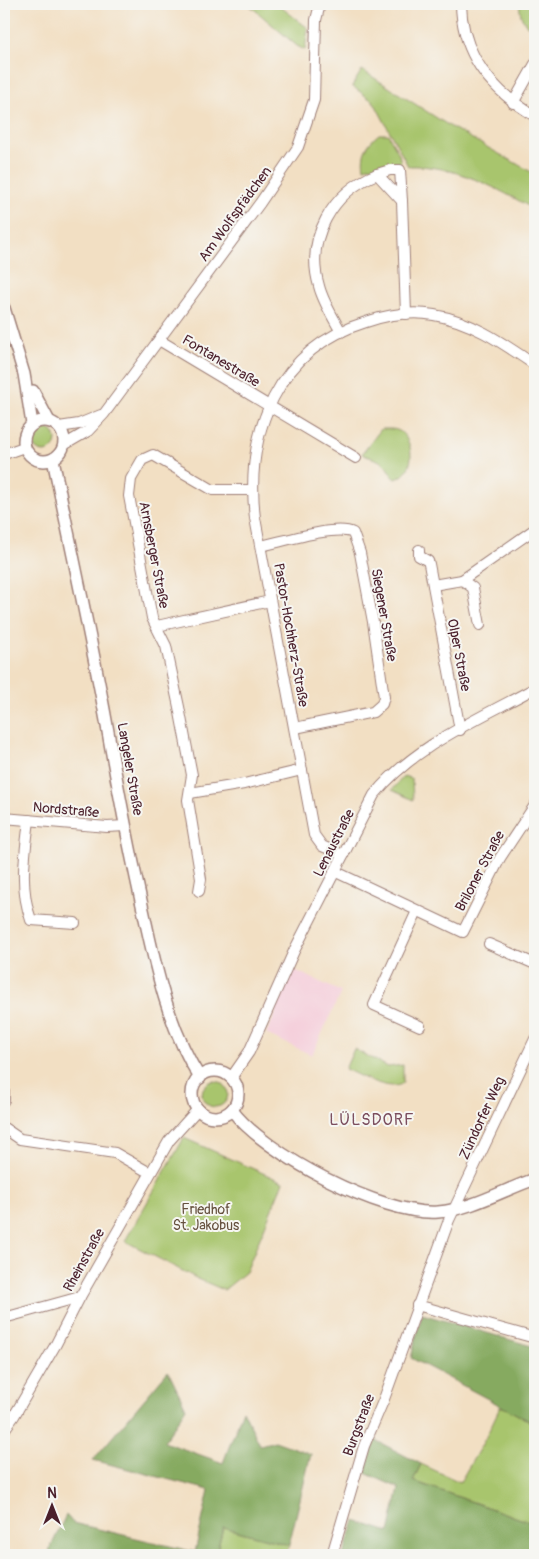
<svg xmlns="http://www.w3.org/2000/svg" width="539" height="1559" viewBox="0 0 539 1559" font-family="Pangolin,sans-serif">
	<rect width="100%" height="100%" fill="#f6f6f2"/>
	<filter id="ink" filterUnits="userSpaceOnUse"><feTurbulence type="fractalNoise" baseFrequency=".02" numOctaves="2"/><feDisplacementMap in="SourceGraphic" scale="10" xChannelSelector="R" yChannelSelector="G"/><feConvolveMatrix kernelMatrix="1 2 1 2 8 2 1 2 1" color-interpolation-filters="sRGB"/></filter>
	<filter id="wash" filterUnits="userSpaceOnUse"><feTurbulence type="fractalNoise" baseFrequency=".0096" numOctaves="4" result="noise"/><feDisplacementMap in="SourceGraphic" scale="20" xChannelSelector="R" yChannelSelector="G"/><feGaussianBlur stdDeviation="1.12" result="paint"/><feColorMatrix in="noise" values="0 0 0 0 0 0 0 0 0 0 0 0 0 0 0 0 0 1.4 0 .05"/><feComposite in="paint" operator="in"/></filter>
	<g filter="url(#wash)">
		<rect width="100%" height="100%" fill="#f2dfc3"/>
		<!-- built -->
		<polygon fill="#f5cfdb" points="293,969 341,992 312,1055 266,1034 276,1013 273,1011"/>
		<!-- green -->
		<g fill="#a8c56d" stroke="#79724c">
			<polygon points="248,4 277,4 308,28 305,50 297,46"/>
			<polygon points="519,4 535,4 534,26 527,26 521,16"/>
			<path d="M 362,70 L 451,127 L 535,174 L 535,210 C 497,188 453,164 408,166 L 374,102 L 352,86 Z"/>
			<path d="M 379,134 L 388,134 L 399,154 L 401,163 L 388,163 L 364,168 C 361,153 368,143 379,134 Z"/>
			<circle cx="44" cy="440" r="12"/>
			<path d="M 381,429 C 388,429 395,428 401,432 C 415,444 415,473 396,479 C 390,475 389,469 384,464 C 377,458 369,458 362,454 Z"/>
			<polygon points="404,776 412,779 413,800 392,790"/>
			<path d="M 354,1049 L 388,1067 L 403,1065 L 403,1083 C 391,1093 358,1075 345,1069 Z"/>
			<circle cx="215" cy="1094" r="13"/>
			<polygon points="184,1138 283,1182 246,1272 224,1290 198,1279 125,1241"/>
			<polygon points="500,1407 504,1407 535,1424 535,1524 413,1481 421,1464 460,1482 485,1439"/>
			<polygon points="223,1527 289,1545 286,1555 216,1555"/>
		</g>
		<!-- forest -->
		<g fill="#86aa60" stroke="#686446">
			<polygon points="422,1314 535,1347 535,1424 411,1358"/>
			<polygon points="168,1371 186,1408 164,1442 223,1463 243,1410 260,1445 275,1441 311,1454 289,1545 223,1527 216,1555 47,1555 66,1515 73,1523 195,1552 209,1490 93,1460"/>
			<polygon points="375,1440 421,1464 413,1481 535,1524 535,1555 343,1555 355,1521 389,1532 399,1488 365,1473"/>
		</g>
	</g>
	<g filter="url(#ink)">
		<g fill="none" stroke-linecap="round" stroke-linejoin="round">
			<defs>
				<g id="minor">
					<path d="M 461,4 C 462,56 492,91 535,116"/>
					<polyline points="513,103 535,64"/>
					<polygon points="390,170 400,170 402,201 377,174"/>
					<polyline points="402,201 406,314"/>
					<path d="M 341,332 C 333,317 323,302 319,286 C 305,239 332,192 377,174"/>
					<polyline points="159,340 356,458"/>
					<polyline points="59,427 79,424 101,415"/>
					<polyline points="64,445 88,431 104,414 260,203 298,147 314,100 316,20 320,4"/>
					<polyline points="4,454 24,447"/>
					<path d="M 261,546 C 281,542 336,524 353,533 L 360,553 L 373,622 L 384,697 L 382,704 L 373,712 L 295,728"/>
					<polyline points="419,550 419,556 428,561 429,564 460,730"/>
					<polyline points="462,580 535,529"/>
					<polyline points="433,585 462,580 473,588 480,625"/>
					<polyline points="157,626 270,601"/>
					<polyline points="190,793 244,784 302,770"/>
					<polyline points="4,818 107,827 125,826"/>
					<path d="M 29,820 C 25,855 19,886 31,920 L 75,923"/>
					<path d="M 343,855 L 322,846 L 314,835 L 255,518 C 245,432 277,349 366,322 C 387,315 411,311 434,315 C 472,321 504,344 535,365"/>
					<polyline points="334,871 463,932 500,858 535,805"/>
					<polyline points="199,891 201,879 188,800 192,775 179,707 166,646 152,618 129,496 131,479 142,460 153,455 213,490 252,490"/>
					<polyline points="417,911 374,1005 420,1026"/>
					<polyline points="489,944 535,964"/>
					<polyline points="4,1077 4,1100"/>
					<path d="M 231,1078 L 249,1052 L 294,951 L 374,795 C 415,745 479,719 535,688"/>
					<polyline points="4,1128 20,1139 115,1153 150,1173"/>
					<polyline points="417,1305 535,1338"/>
					<polyline points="4,1318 80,1297"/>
					<polyline points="4,1430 14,1416 56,1344 80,1297 169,1141 198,1109"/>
					<polyline points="332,1555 364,1446 384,1399 449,1220 535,1039"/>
				</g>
				<g id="tertiary">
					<polyline points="4,308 24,374 32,424"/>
					<polyline points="33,391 49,421"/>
					<circle cx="44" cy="441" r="20"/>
					<path d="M 53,459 C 71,548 91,637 107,726 C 118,789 130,852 144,914 C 156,970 169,1029 200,1078"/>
					<circle cx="215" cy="1094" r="23"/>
					<path d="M 232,1110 C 264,1154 383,1216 438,1212 C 469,1210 506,1189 535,1179"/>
				</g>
			</defs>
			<!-- minor casing -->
			<use href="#minor" stroke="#9e7f77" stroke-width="12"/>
			<!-- tertiary casing -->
			<use href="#tertiary" stroke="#9e7f77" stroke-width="14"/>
			<!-- minor -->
			<use href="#minor" stroke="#fff" stroke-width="10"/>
			<!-- tertiary -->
			<use href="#tertiary" stroke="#fff" stroke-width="11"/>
		</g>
	</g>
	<g text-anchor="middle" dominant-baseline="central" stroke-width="4" stroke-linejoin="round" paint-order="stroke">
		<!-- street labels -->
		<g font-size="14" fill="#4a1f2b" stroke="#f6f6f2">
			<text transform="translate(235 214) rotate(-54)">Am Wolfspfädchen</text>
			<text transform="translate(221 361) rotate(31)">Fontanestraße</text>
			<text transform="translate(154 555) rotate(79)">Arnsberger Straße</text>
			<text transform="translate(384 615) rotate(80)">Siegener Straße</text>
			<text transform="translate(291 635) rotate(80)">Pastor-Hochherz-Straße</text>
			<text transform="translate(459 655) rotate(79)">Olper Straße</text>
			<text transform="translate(130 769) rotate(80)">Langeler Straße</text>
			<text transform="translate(66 810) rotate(5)">Nordstraße</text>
			<text transform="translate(334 843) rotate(-63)">Lenaustraße</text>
			<text transform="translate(480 871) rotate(-62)">Briloner Straße</text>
			<text transform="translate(482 1118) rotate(-65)">Zündorfer Weg</text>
			<text transform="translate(84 1260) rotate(-61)">Rheinstraße</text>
			<text transform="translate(359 1425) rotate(-69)">Burgstraße</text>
		</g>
		<!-- park labels -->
		<g font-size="14" fill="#66513f" stroke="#f6f6f2">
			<text x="206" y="1209">Friedhof<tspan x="206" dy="16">St. Jakobus</tspan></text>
		</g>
		<!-- quarter labels -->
		<g font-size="16" letter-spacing="1" fill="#7b4e5e" stroke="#f6f6f2">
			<text x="372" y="1120">LÜLSDORF</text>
		</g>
	</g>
	<!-- margin -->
	<rect width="539" height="1559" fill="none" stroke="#f6f6f2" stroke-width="20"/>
	<!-- north arrow -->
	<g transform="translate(52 1506)" stroke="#f6f6f2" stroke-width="4" paint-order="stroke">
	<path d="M0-4L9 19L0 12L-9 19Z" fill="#4a1f2b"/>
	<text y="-8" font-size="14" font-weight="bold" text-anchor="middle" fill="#4a1f2b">N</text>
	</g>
</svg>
